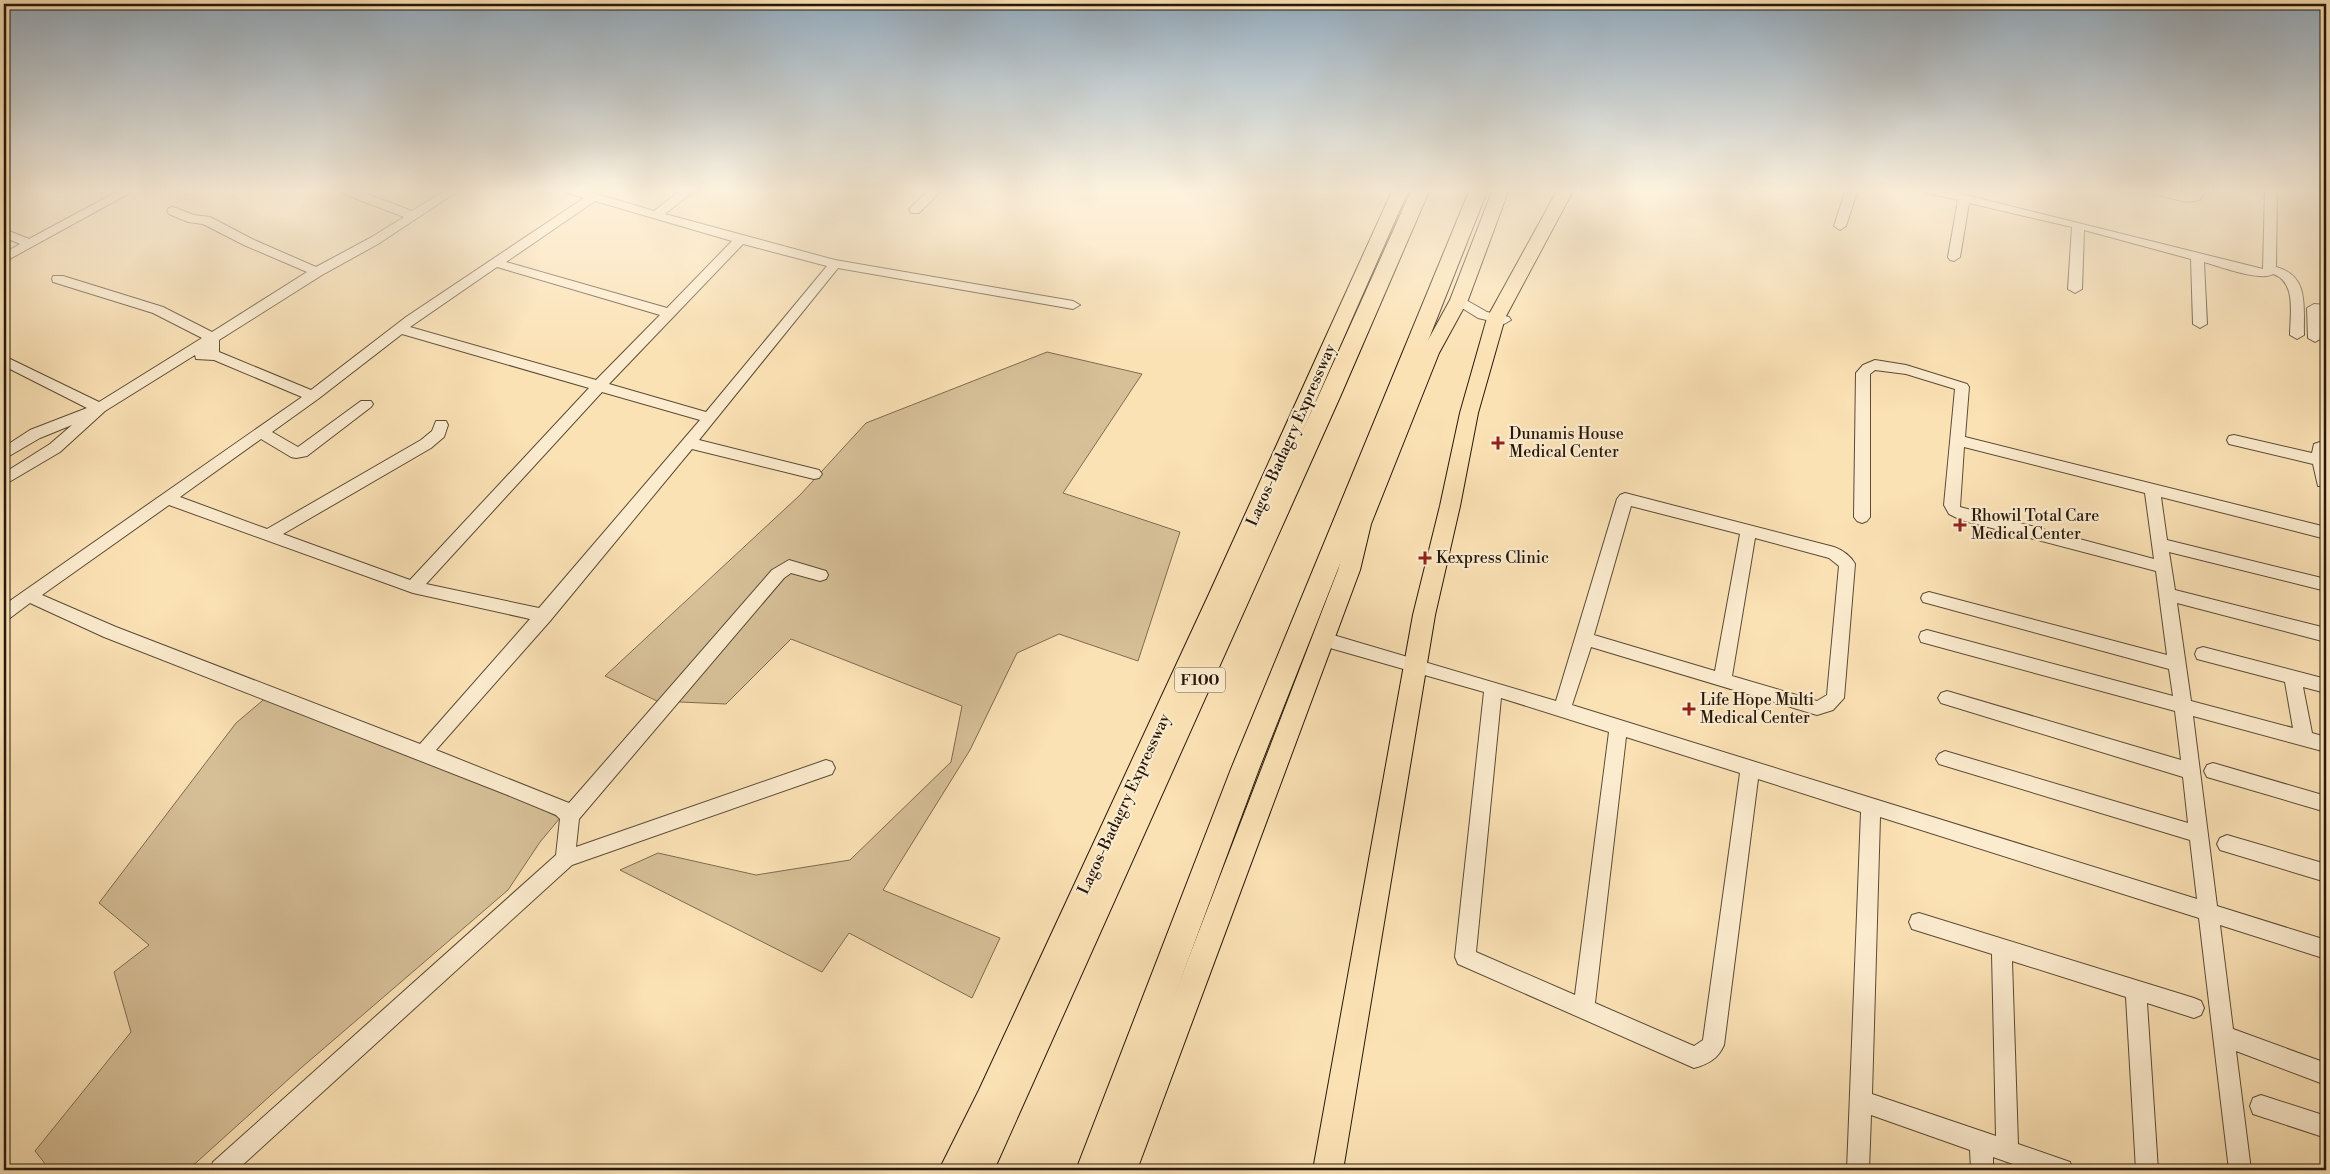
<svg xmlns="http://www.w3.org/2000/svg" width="2330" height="1174" viewBox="0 0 2330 1174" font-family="'Libre Bodoni',serif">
	<rect width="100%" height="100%" fill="#fbe2b5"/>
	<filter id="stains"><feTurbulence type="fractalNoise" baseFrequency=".004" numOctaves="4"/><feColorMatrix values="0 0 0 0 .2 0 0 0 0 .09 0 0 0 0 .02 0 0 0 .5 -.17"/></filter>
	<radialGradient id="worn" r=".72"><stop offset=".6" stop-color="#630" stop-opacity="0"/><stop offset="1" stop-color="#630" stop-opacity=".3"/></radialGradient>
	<!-- green -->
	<g fill="#d7c098" stroke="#7e6c52">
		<polygon points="1047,352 1142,374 1063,493 1180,532 1138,661 1059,634 1017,653 970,750 883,890 1000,938 972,998 849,933 822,972 620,870 658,853 756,875 850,860 951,762 962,706 791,639 726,704 657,701 605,676 800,495 866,423"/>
		<polygon points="275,690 420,748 560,818 540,842 508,890 301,1068 188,1170 50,1170 35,1151 131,1032 114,972 149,945 99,903 236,723"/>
	</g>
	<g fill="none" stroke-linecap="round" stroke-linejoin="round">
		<defs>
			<g id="minor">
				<polygon points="122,189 137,189 4,262 4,253 20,244 4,237 4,229 29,239"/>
				<path d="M 337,189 L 354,189 L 412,211 L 447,189 L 461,189 L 378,244 L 322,275 L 219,340 L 219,352 L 311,390 L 406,317 L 584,198 L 564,192 L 562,189 L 580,189 L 654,211 L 682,189 L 696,189 L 665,214 L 835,260 L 1073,301 L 1080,305 L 1073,309 L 838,268 L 699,440 L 819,470 L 822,474 L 819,478 L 814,479 L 692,449 L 550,621 L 436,750 L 569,803 L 772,570 L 789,560 L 826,571 L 828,575 L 826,579 L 820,581 L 791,573 L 784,578 L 579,819 L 576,847 L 826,760 L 832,762 L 835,768 L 832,774 L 572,865 L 237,1170 L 210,1170 L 213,1162 L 556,855 L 560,819 L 556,815 L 505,794 L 104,637 L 30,603 L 10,618 L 4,619 L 4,605 L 302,397 L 214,360 L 196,359 L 195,355 L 105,411 L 60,452 L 4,485 L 4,473 L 50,444 L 72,425 L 40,438 L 4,459 L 4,447 L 30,430 L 87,408 L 4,366 L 4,356 L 99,402 L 202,338 L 153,313 L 53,282 L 52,279 L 53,276 L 63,276 L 163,307 L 212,332 L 307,272 L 244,245 L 203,224 L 188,222 L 169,214 L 167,211 L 169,208 L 173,207 L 194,215 L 210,217 L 252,239 L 316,267 L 370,238 L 404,217 L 339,192 ZM 595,201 L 732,241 L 667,308 L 506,262 ZM 743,244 L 827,266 L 706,412 L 609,384 ZM 497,267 L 660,315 L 596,380 L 410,327 ZM 402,334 L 589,388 L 410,580 L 283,534 L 431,448 L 444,437 L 448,425 L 446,421 L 436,421 L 432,431 L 421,440 L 267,529 L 180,497 L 261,439 L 291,457 L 296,458 L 307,456 L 371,407 L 373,404 L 371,401 L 361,401 L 298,447 L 272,432 L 318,399 ZM 602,392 L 700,420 L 539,608 L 426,584 ZM 169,505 L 413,593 L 530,619 L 420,744 L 116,627 L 42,595 Z"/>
				<polygon points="930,189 943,189 919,213 911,213 909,210 911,207"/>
				<polygon points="1846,189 1858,189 1846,226 1840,230 1834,226"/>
				<path d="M 1920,189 L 1941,189 L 2263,269 L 2265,189 L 2277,189 L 2276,267 C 2310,276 2303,307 2304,335 L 2297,339 L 2290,335 C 2290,315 2297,282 2273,274 C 2261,282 2218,266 2204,262 L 2207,324 L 2200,328 L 2193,324 L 2191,259 L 2084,230 L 2082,289 L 2075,293 L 2068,289 L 2072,227 L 1969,203 L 1960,257 L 1954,261 L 1950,260 L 1948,257 L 1958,200 L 1922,192 Z"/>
				<polygon points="2142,189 2164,189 2192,194 2194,189 2206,189 2200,200 2187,202 2144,192"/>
				<polygon points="1459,296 1487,312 1509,317 1511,320 1504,324 1478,318 1454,303 1452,300 1454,297"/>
				<polygon points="2314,304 2326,305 2326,313 2321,313 2322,338 2315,342 2308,338 2307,308"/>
				<path d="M 1875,360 L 1906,365 L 1967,384 L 1969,387 L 1965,437 L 2326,527 L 2326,539 L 2161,497 L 2167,540 L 2326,579 L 2326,591 L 2169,552 L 2175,590 L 2326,628 L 2326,642 L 2177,603 L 2191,701 L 2293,728 L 2285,682 L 2197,659 L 2195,654 L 2197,649 L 2203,647 L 2326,679 L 2326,693 L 2303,687 L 2312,733 L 2326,737 L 2326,752 L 2193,716 L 2217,906 L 2326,940 L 2326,959 L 2220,925 L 2233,1029 L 2326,1063 L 2326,1085 L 2236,1051 L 2251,1170 L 2229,1170 L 2199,918 L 1880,817 L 1872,1094 L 1996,1136 L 1992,954 L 1912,929 L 1909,922 L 1912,915 L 1919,913 L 2194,998 L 2201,1001 L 2204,1008 L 2201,1015 L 2194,1018 L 2147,1003 L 2158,1170 L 2136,1170 L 2126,997 L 2012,961 L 2018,1144 L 2070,1162 L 2073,1170 L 2030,1170 L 1993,1157 L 1993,1170 L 1971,1170 L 1970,1150 L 1871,1115 L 1869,1170 L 1847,1170 L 1861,812 L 1758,779 L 1724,1045 C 1718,1059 1708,1064 1694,1068 L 1458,964 L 1455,957 L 1484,692 L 1323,646 L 1317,644 L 1315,639 L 1317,634 L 1323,632 L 1556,701 L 1617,499 L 1620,495 L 1625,493 L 1834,547 C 1842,550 1851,556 1855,564 L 1844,698 L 1833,710 L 1817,715 L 1591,647 L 1572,705 L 2197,899 L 2190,840 L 1939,764 L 1936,759 L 1939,754 L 1945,751 L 2188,823 L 2183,777 L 1941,703 L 1938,698 L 1941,693 L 1947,691 L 2181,760 L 2175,711 L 1921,642 L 1919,637 L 1921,632 L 1927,630 L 2173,696 L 2169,669 L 1923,602 L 1921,598 L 1923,594 L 1929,592 L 2167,655 L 2156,571 L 1961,520 L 1949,514 L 1944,505 L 1955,389 L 1906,374 L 1875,370 L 1870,374 L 1870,517 L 1867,521 L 1862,523 L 1857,521 L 1854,517 L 1856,373 L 1863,365 ZM 1964,447 L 2145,493 L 2154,559 L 1960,507 ZM 1631,506 L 1740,534 L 1715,671 L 1594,635 ZM 1755,538 L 1829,558 L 1839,566 L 1827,695 L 1817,701 L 1732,676 ZM 1501,698 L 1609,732 L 1575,995 L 1476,952 ZM 1626,737 L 1740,773 L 1703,1040 L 1694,1046 L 1595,1003 Z"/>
				<polygon points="2234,435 2312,453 2314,444 2326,440 2326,486 2318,486 2313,464 2229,444 2227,440 2229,436"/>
				<polygon points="2213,763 2326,796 2326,812 2207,777 2204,771 2207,765"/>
				<polygon points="2227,835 2326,864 2326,882 2220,850 2217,844 2220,838"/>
				<polygon points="2261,1095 2326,1116 2326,1138 2253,1114 2250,1106 2253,1098"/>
			</g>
			<g id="major">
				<polygon points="1393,189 1409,189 1231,594 999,1110 969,1170 939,1170 979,1090 1209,594"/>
				<polygon points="1493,189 1509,189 1468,300 1439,353 1371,524 1360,570 1137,1170 1107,1170 1338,570 1351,524 1421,353 1450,300"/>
				<polygon points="1558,189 1574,189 1505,318 1478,413 1460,506 1435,615 1343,1170 1313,1170 1413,615 1440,506 1460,413 1487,318"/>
			</g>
			<g id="highway">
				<polygon points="1412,189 1430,189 1340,397 994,1170 959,1170 1318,397"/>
				<polygon points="1470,189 1488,189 1259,769 1110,1170 1076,1170 1231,769"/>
			</g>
		</defs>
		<!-- minor casing -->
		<use href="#minor" stroke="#5b4a36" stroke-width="2"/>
		<!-- major casing -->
		<use href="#major" stroke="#26180c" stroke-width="2"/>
		<!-- highway casing -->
		<use href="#highway" stroke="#26180c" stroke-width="2"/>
		<!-- minor -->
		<use href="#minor" fill="#fceccf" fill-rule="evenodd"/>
		<!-- major -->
		<use href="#major" fill="#fbe2b5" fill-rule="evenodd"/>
		<!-- highway -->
		<use href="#highway" fill="#fbe2b5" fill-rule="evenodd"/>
	</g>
	<!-- sky -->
	<linearGradient id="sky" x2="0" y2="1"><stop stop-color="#93abbd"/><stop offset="0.54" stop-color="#fdf2de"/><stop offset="1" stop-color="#fdf2de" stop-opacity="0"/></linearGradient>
	<rect width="2330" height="353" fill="url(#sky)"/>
	<!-- markers -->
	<g fill="#8f2418" stroke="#fceccf" stroke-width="2">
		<path d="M1495.5 435.5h5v5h5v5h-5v5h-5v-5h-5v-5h5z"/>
		<path d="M1957.5 517.5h5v5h5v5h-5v5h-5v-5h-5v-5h5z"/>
		<path d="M1422.5 550.5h5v5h5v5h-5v5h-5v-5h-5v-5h5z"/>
		<path d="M1686.5 701.5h5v5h5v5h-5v5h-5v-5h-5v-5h5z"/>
	</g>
	<g text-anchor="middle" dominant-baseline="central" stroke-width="4.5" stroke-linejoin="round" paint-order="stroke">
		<!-- shield labels -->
		<rect fill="#fceccf" stroke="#665846" stroke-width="1" x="1175" y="667.5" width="50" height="25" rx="4"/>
		<g font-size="15" font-weight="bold" fill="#26180c">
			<text x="1200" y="680">F100</text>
		</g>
		<!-- poi labels -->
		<g font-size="16" fill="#26180c" stroke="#fceccf" text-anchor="start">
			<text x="1509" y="434">Dunamis House<tspan x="1509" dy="18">Medical Center</tspan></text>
			<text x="1971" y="516">Rhowil Total Care<tspan x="1971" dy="18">Medical Center</tspan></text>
			<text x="1436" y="558">Kexpress Clinic</text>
			<text x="1700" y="700">Life Hope Multi<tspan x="1700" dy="18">Medical Center</tspan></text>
		</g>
		<!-- street labels -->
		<g font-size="16" fill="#26180c" stroke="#fceccf">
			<text transform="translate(1291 435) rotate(-66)">Lagos-Badagry Expressway</text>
			<text transform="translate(1124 804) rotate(-65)">Lagos-Badagry Expressway</text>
		</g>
	</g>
	<!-- margin -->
	<rect width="2330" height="1174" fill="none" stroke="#fbe2b5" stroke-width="20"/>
	<rect x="5" y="5" width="2320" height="1164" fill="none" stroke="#26180c" stroke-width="2.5"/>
	<rect x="10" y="10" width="2310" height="1154" fill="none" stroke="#26180c"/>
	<rect width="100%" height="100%" filter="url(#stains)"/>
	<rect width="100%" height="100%" fill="url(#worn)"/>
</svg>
